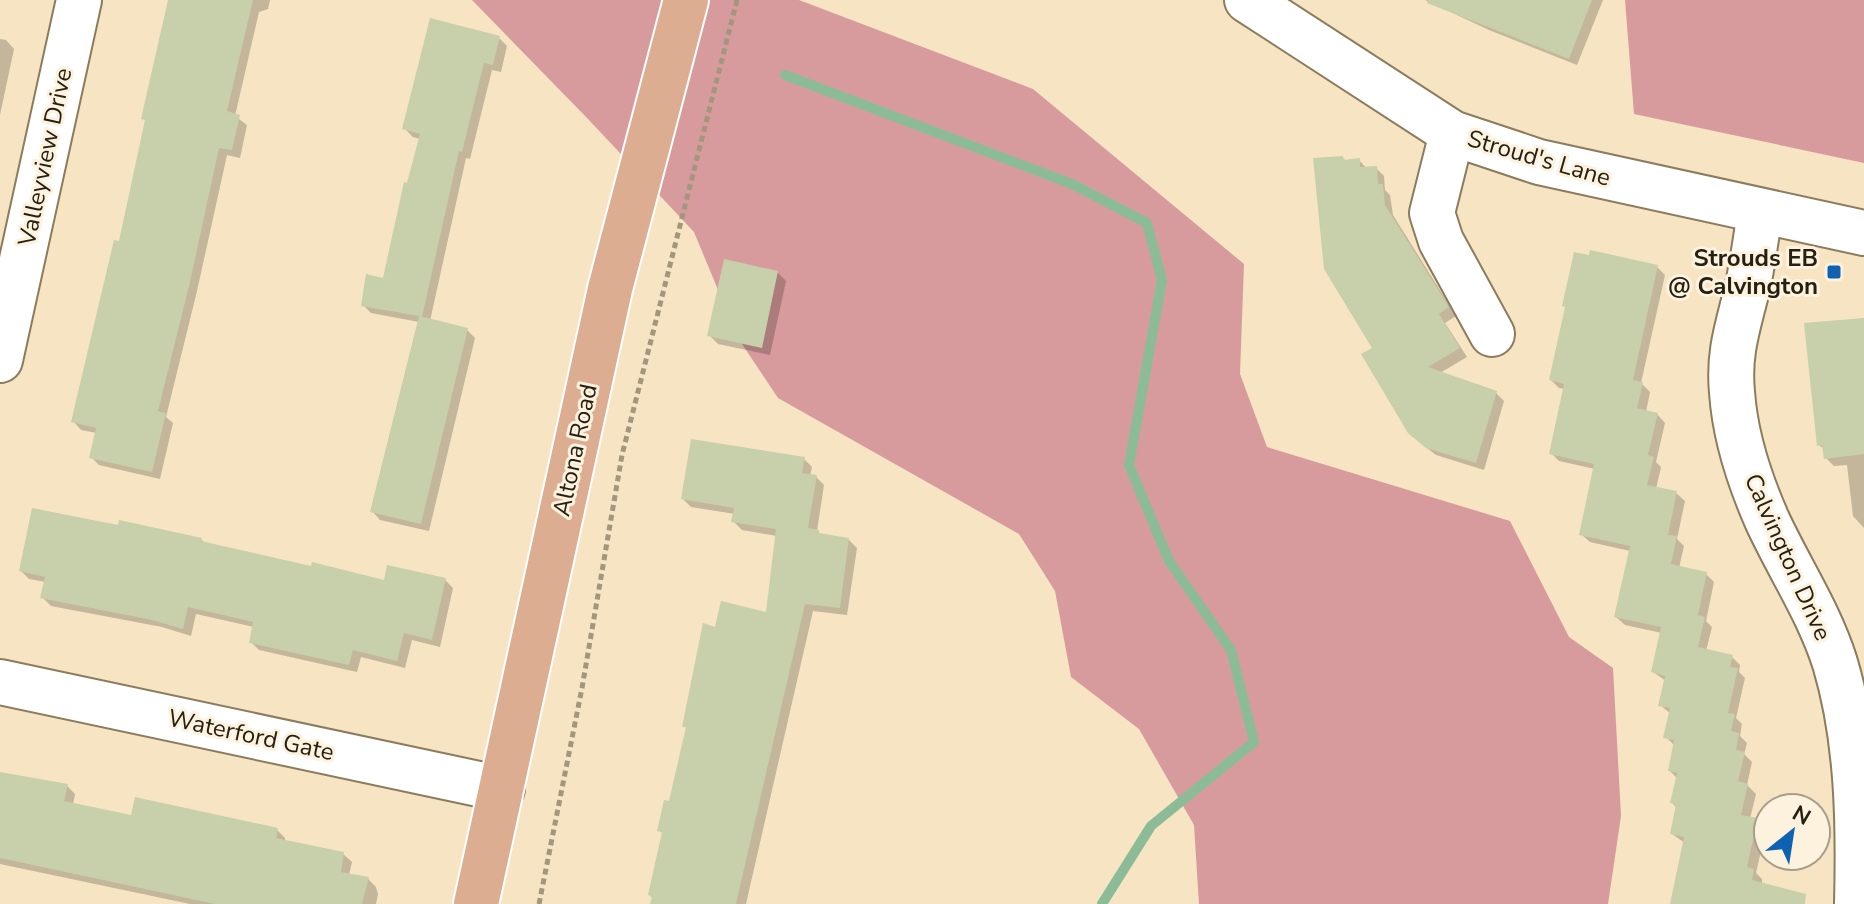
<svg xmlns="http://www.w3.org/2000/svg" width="1864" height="904" viewBox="0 0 1864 904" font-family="'Nunito Sans',sans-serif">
	<rect width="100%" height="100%" fill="#f6e4c2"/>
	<!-- forest -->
	<g fill="#d89b9d">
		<polygon points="472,0 799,0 1033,89 1244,264 1240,374 1267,447 1510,521 1569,637 1613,668 1621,816 1608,904 1199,904 1194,825 1139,729 1071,677 1055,591 1019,534 778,398 738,338 694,232 588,119"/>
		<polygon points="1625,0 1864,0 1864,163 1634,114"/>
	</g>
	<!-- shadow -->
	<g fill="#0003">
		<polygon points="170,0 270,0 268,9 259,12 235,116 247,125 240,158 227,155 197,291 166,417 173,423 160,479 99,465 91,457 97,433 81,430 73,421 120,244 147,122 143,118"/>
		<polygon points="1425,0 1603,0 1577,65 1489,30"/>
		<polygon points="499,38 507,46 501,72 492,70 470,159 466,158 430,321 467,330 475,338 429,531 380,520 372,511 419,322 371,313 363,305 385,280 420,139 413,137 404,128"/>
		<polygon points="0,39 6,40 14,49 0,115"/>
		<polygon points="1343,158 1347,162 1359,160 1367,169 1376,168 1384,176 1385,190 1390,195 1393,215 1456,316 1445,323 1467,357 1440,373 1496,393 1504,401 1484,470 1436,455 1418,441 1374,349"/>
		<polygon points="1657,267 1665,275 1641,383 1650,392 1646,412 1657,414 1665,423 1656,462 1661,467 1656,489 1676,493 1685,501 1677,539 1684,546 1679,568 1706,574 1714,582 1706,621 1712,627 1706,651 1732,657 1740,665 1739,672 1745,678 1736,718 1742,724 1740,736 1747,743 1744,754 1752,762 1747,785 1756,794 1750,819 1757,820 1766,829 1756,873 1762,879 1762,904 1672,904 1685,843 1672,834 1677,808 1672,803 1678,779 1670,771 1674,745 1666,737 1671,714 1660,705 1666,681 1653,672 1662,633 1625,625 1616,617 1630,551 1590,542 1581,534 1595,469 1559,461 1551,453 1565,389 1559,388 1551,380"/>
		<polygon points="777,272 786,281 770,355 718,344 709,335"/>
		<polygon points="1864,320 1864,528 1853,516 1847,465 1834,466 1826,458 1825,450 1819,445"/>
		<polygon points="804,459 812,467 810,476 816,477 824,485 817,531 823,536 848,539 857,548 847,615 813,611 746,904 652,904 654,899 650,895 663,834 660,830 670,804 688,729 684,726 767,614 777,536 742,530 734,522 735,514 691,507 683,499"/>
		<polygon points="201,539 206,545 385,582 445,580 453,588 440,647 412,640 405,668 361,657 357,672 259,650 251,642 254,627 196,614 191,636 162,627 51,606 43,598 46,582 29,579 21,571"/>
		<polygon points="0,774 67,786 75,794 73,805 133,817 277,830 285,838 285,842 343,854 352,862 349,875 368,879 376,887 378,894 376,904 190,904 0,864"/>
	</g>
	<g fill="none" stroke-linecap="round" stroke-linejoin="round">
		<!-- stream -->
		<polyline stroke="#8cbc97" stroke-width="10" points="785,75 1072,184 1147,223 1162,280 1129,465 1169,561 1231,650 1254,742 1151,826 1102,904"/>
	</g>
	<!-- building -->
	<g fill="#c7cfab">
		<polygon points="168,0 253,0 227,111 240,115 232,150 219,148 190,282 158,411 166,413 152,472 89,458 96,428 71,422 114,240 119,241 145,120 141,119"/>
		<polygon points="1428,0 1592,0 1569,59 1427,3"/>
		<polygon points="430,18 500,36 493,65 484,63 462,152 459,151 422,317 420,316 468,328 421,524 370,512 419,316 361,306 366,274 383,278 404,182 407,183 420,134 402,129"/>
		<polygon points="1343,156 1344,160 1360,158 1360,167 1377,166 1378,184 1383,184 1385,205 1449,307 1439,314 1460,348 1428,367 1497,391 1476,463 1426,448 1408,433 1361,354 1372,348 1324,269 1313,158"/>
		<polygon points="1590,250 1658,265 1633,380 1643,382 1637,408 1658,413 1648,455 1654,457 1647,485 1677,491 1668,535 1677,536 1671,564 1707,572 1698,615 1705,617 1698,647 1733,655 1730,667 1738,668 1728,713 1735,714 1731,731 1739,733 1736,750 1745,752 1738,781 1748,784 1741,815 1758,818 1747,867 1754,869 1752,880 1806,894 1805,904 1670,904 1684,837 1670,834 1676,805 1670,803 1677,773 1668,771 1674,740 1663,738 1670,708 1658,706 1665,676 1651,672 1661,627 1614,617 1630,546 1579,535 1594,464 1549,454 1564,384 1549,380 1565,307 1562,306 1574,252 1589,255"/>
		<polygon points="724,259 778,271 762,348 707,336"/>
		<polygon points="1864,318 1864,454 1824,459 1822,445 1817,446 1804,323"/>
		<polygon points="691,439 805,457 802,473 817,475 808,528 819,530 819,533 849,538 840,608 805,604 736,904 650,904 652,897 648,895 662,832 657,831 664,800 669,801 686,727 682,727 703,623 715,627 721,601 766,612 776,529 731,522 734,508 681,499"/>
		<polygon points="32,508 118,525 119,520 202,538 201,541 311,566 312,562 384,580 387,565 446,578 432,640 404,633 397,661 353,650 349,665 249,643 253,622 188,607 183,629 152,620 40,598 45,577 19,571"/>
		<polygon points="0,772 68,784 64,801 131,815 135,797 278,828 276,838 344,852 341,872 369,877 362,904 215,904 0,858"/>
	</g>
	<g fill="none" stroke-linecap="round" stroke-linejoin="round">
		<defs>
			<g id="minor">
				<polyline points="1247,0 1452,133 1539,162 1864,233"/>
				<polyline points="1452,133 1432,213 1441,241 1492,334"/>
				<path d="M 1760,213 C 1756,237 1753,261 1748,285 C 1739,324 1728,351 1732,392 C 1735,437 1749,479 1767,520 C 1789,568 1819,612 1835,663 C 1858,740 1859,824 1857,904"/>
				<polyline points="0,360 79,0"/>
				<polyline points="0,682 502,789"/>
			</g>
			<polyline id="major" points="476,904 610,289 686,0"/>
		</defs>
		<!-- minor casing -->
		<use href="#minor" stroke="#8c7c5d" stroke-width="48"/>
		<!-- major casing -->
		<use href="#major" stroke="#fff" stroke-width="48"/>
		<!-- path -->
		<polyline stroke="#a3967c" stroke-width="5" stroke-dasharray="6 4" stroke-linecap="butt" points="539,904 582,688 622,455 737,0"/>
		<!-- minor -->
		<use href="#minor" stroke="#fff" stroke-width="44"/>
		<!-- major -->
		<use href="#major" stroke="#ddad91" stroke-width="44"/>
	</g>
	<!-- markers -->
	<rect fill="#0f62b1" stroke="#fdf2de" stroke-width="3" x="1826" y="264" width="16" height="16" rx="4"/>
	<g text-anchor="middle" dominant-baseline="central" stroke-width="6" stroke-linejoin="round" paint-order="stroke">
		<!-- street labels -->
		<g font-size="24" fill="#262013" stroke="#fdf2de">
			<text transform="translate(45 157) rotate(-78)">Valleyview Drive</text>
			<text transform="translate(1539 158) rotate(16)">Stroud's Lane</text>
			<text transform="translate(575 450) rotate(-78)">Altona Road</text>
			<text transform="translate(1788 557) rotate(66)">Calvington Drive</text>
			<text transform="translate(251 735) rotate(12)">Waterford Gate</text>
		</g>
		<!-- poi labels -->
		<g font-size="24" font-weight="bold" fill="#262013" stroke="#fdf2de" text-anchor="end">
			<text x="1818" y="258">Strouds EB<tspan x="1818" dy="28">@ Calvington</tspan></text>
		</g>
	</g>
	<!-- north arrow -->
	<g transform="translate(1792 832) rotate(30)"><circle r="38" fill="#fdf2de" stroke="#a79e8d" stroke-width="2"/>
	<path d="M0-6L14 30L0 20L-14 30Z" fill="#0f62b1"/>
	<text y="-12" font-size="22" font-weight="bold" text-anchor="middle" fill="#262013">N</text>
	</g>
</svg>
